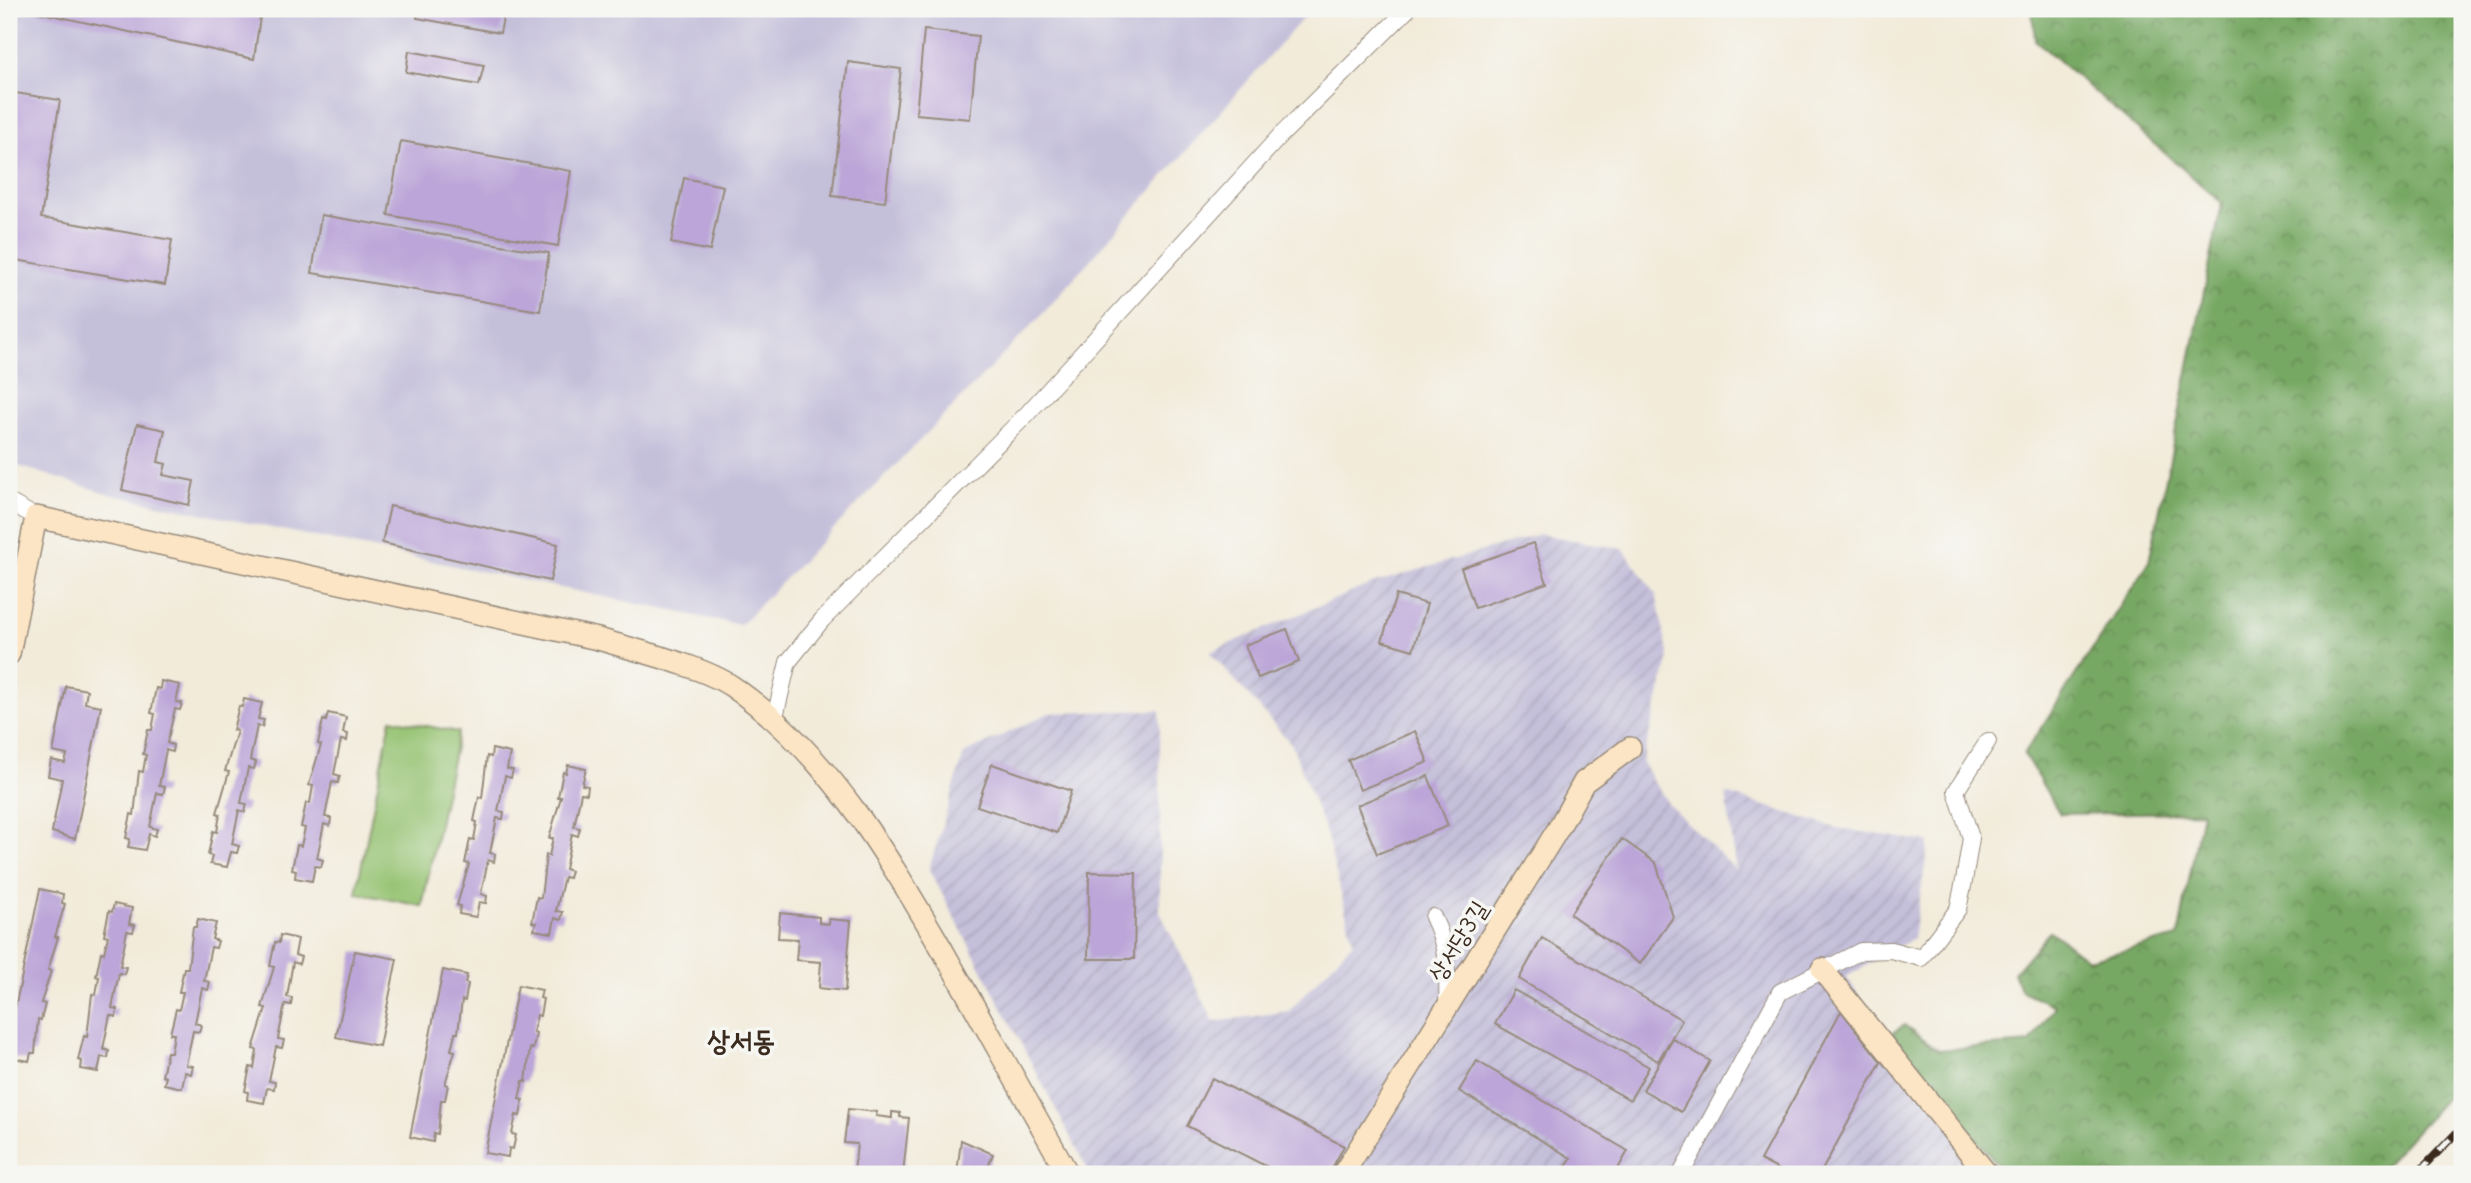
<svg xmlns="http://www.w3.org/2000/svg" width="2471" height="1183" viewBox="0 0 2471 1183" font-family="'Comic Neue','Poor Story',sans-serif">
	<defs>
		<pattern id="industrial-furrows" width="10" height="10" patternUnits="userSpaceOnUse" patternTransform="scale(1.75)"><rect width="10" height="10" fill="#c5c0da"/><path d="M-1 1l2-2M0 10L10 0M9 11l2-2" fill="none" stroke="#aaa5bb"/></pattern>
		<pattern id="forest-crowns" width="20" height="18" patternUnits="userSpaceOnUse" patternTransform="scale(1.75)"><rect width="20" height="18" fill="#77a863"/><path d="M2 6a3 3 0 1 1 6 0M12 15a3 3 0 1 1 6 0" fill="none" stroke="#638951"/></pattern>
	</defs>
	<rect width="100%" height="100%" fill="#f6f6f2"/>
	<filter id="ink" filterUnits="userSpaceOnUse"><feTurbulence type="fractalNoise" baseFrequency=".0143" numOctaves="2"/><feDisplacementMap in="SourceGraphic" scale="14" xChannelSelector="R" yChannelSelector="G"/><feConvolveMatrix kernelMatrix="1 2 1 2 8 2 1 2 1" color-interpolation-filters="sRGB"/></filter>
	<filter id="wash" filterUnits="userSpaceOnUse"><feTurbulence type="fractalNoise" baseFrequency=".00686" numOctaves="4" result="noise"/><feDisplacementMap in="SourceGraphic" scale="28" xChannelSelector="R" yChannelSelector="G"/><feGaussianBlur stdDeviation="1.57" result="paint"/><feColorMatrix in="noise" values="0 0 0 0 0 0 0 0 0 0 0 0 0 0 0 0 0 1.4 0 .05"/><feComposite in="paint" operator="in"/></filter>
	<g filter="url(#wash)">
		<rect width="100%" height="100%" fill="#f2ebda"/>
		<!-- industrial -->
		<polygon fill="url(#industrial-furrows)" points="1540,534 1623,549 1656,594 1669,657 1642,763 1669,805 1736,870 1726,794 1836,828 1929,842 1913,938 1846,977 1984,1174 1090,1174 929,869 964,754 1049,713 1160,710 1160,912 1214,1022 1289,1011 1353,942 1327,836 1292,745 1210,652 1371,584"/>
		<!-- railway -->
		<polygon fill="#c5c0da" points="9,9 1311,9 1039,318 740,625 109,494 9,463"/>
		<!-- forest -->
		<polygon fill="url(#forest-crowns)" stroke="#596940" stroke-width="2" points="2032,9 2462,9 2462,1080 2377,1174 2005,1174 1892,1034 1904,1025 1939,1050 2030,1043 2055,1006 2020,990 2014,973 2050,931 2088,960 2178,937 2202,812 2060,814 2024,754 2149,562 2222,203 2035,40"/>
		<!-- green -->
		<polygon fill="#94c271" stroke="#687648" stroke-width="2" points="391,719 458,732 422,906 356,893"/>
		<g id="blocks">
			<!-- building -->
			<g fill="#bca5d8">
				<polygon points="220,9 260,17 254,59 28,10"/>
				<polygon points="418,9 505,9 500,33 417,18"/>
				<polygon points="924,30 978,36 970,119 916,114"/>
				<polygon points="409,51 484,65 479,85 406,72"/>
				<polygon points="848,62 901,69 885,202 832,196"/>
				<polygon points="9,92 60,100 41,218 172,240 165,285 9,259"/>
				<polygon points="401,141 571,171 558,246 388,215"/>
				<polygon points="684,178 723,186 710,251 671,243"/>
				<polygon points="321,215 549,253 540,311 312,273"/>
				<polygon points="137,424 165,430 158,462 166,464 163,475 194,481 189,505 122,490"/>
				<polygon points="390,506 558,544 550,581 382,543"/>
				<polygon points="1533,543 1547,583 1475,608 1461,568"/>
				<polygon points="1396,595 1427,604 1413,650 1382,641"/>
				<polygon points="1287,629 1299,662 1258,678 1245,645"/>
				<polygon points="161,681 180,685 176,702 182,703 180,710 175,709 167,743 173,745 172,752 166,750 159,786 165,787 163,794 157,793 150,827 157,829 155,836 149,834 145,850 128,847 130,839 126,838 131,814 134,815 139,771 143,772 146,755 143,754 148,730 152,730 155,714 151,713 156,688 160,689"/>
				<polygon points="66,686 87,690 85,703 101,706 75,839 52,832 62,779 48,776 51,760 65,763 67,755 53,752"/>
				<polygon points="244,699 262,703 258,719 264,720 262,727 257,726 250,760 256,762 254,769 248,768 241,803 247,804 245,812 239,810 232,844 239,846 237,853 231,852 227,867 210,864 212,856 208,855 213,831 217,832 220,814 217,813 229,772 225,771 237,731 233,730 239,706 242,707"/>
				<polygon points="328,713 346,717 343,733 348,734 347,741 341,740 334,774 340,776 338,783 332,782 325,817 331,818 330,826 324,824 317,858 323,860 321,867 315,866 312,881 295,878 296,870 292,869 297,845 301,846 305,828 301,827 306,803 310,803 313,786 309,785 321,745 318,744 323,720 326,721"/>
				<polygon points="1415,731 1428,762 1360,790 1348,760"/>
				<polygon points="492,749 510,753 507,769 513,770 511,778 505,776 498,811 504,812 503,819 497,818 490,853 495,854 494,862 488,860 481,894 487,896 486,903 479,902 476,917 459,914 460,906 457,905 469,864 465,863 470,839 474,840 477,822 474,821 479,797 482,798 487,756 491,757"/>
				<polygon points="992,764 1071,791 1057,833 977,806"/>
				<polygon points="568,765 586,769 582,785 588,786 587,794 581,793 574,827 580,828 578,836 572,834 565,869 571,871 569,878 564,877 556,911 563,912 561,920 555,918 552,933 534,930 536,923 532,922 537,897 541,898 546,855 549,856 553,838 549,838 561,797 558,797 563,772 566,773"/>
				<polygon points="1428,776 1448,826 1377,854 1357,805"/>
				<polygon points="1622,839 1656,863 1673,917 1640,964 1570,914"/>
				<polygon points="1089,872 1136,873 1134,959 1088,959"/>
				<polygon points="40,889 63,894 62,903 65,904 55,937 58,937 48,970 51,971 41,1003 45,1004 41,1020 38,1019 35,1053 31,1053 29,1061 9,1057 9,1037"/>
				<polygon points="114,904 132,908 129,924 135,925 133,932 127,931 120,966 126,967 124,974 119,973 112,1008 117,1009 116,1017 110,1015 103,1049 109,1051 108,1058 101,1057 98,1072 81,1069 82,1061 78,1060 84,1036 87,1037 92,994 96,995 99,977 96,976 101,952 104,953 108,936 104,935 109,911 112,912"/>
				<polygon points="780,913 819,917 819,923 829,924 829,919 851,921 845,991 819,988 821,962 796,960 798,939 778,938"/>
				<polygon points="198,919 216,923 212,939 218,941 216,948 211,947 204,981 210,982 208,990 202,988 195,1023 201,1025 199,1032 193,1031 186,1065 193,1066 191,1074 185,1072 182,1088 164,1084 166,1077 162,1076 167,1052 171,1052 174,1034 170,1034 176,1009 179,1010 183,992 179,992 184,968 188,968 193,927 196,927"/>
				<polygon points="280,935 298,939 295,955 301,957 299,964 293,962 287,997 292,998 291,1005 285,1004 278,1039 284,1040 282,1048 276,1047 269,1081 275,1082 274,1089 267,1088 264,1103 247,1100 248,1092 245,1091 250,1067 254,1068 257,1050 253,1049 266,1008 262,1007 274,967 270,966 275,942 279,943"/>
				<polygon points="1542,938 1682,1020 1658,1061 1519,979"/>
				<polygon points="355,951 397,959 379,1046 336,1037"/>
				<polygon points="443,970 467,975 465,983 468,984 465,1001 462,1000 458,1033 455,1033 451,1050 455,1051 445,1084 448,1085 445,1100 441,1100 438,1134 434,1133 433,1142 410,1137"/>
				<polygon points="518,985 542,990 540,998 543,999 540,1016 537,1015 533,1032 536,1033 533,1049 530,1048 526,1082 523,1081 519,1099 523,1100 520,1116 516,1115 512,1134 516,1135 513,1149 509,1148 508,1157 485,1153"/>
				<polygon points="1514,990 1649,1067 1630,1100 1495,1024"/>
				<polygon points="1841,1011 1881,1062 1820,1174 1787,1174 1760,1160"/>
				<polygon points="1673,1039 1710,1061 1681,1112 1643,1090"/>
				<polygon points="1477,1061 1628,1151 1615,1174 1562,1174 1571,1158 1459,1091"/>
				<polygon points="1212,1078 1344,1146 1329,1174 1281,1174 1187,1126"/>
				<polygon points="848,1109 877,1112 876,1116 892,1118 892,1112 900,1113 900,1117 909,1118 903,1174 854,1171 857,1144 844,1143"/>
				<polygon points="961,1140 993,1154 985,1174 957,1174"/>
			</g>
		</g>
	</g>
	<g filter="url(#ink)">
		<use href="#blocks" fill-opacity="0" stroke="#968a7c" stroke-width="2"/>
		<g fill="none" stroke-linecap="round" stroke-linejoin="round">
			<defs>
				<g id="street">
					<polyline points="9,502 36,517"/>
					<polyline points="774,721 788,662 822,620 1027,414 1279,137 1408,9"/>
					<path d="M 1433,917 C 1448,947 1448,975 1447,1007"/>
					<polyline points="1681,1174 1780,992 1861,951 1891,950 1921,958 1958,909 1964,881 1971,838 1956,791 1988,741"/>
				</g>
				<g id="secondary">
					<path d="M 9,654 L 36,517 L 598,639 C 634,650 703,666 733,687 C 828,753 886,853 943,951 C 985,1025 1026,1100 1068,1174"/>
					<polyline points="1822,969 1987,1174"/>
					<polyline points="1343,1174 1558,829 1584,782 1630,748"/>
				</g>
			</defs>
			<!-- street casing -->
			<use href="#street" stroke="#968a7c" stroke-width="18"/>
			<!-- secondary casing -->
			<use href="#secondary" stroke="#968a7c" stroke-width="24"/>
			<!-- street -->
			<use href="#street" stroke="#fff" stroke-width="16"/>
			<!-- secondary -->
			<use href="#secondary" stroke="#fce5c4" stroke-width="21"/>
			<defs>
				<polyline id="rail" points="2417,1174 2462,1127"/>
			</defs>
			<!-- rail casing -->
			<use href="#rail" stroke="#3b2a1e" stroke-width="8"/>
			<!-- rail -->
			<use href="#rail" stroke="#f6f6f2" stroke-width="5" stroke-dasharray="16" stroke-linecap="butt"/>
		</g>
	</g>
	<g text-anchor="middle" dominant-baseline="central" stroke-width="7" stroke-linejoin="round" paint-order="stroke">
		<!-- street labels -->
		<g font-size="24" fill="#3b2a1e" stroke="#f6f6f2">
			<text transform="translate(1458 941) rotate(-58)">상서당3길</text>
		</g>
		<!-- quarter labels -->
		<g font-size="28" font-weight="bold" fill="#3b2a1e" stroke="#f6f6f2">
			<text x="741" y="1041">상서동</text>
		</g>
	</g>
	<!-- margin -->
	<rect width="2471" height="1183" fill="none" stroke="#f6f6f2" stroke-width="35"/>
</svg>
